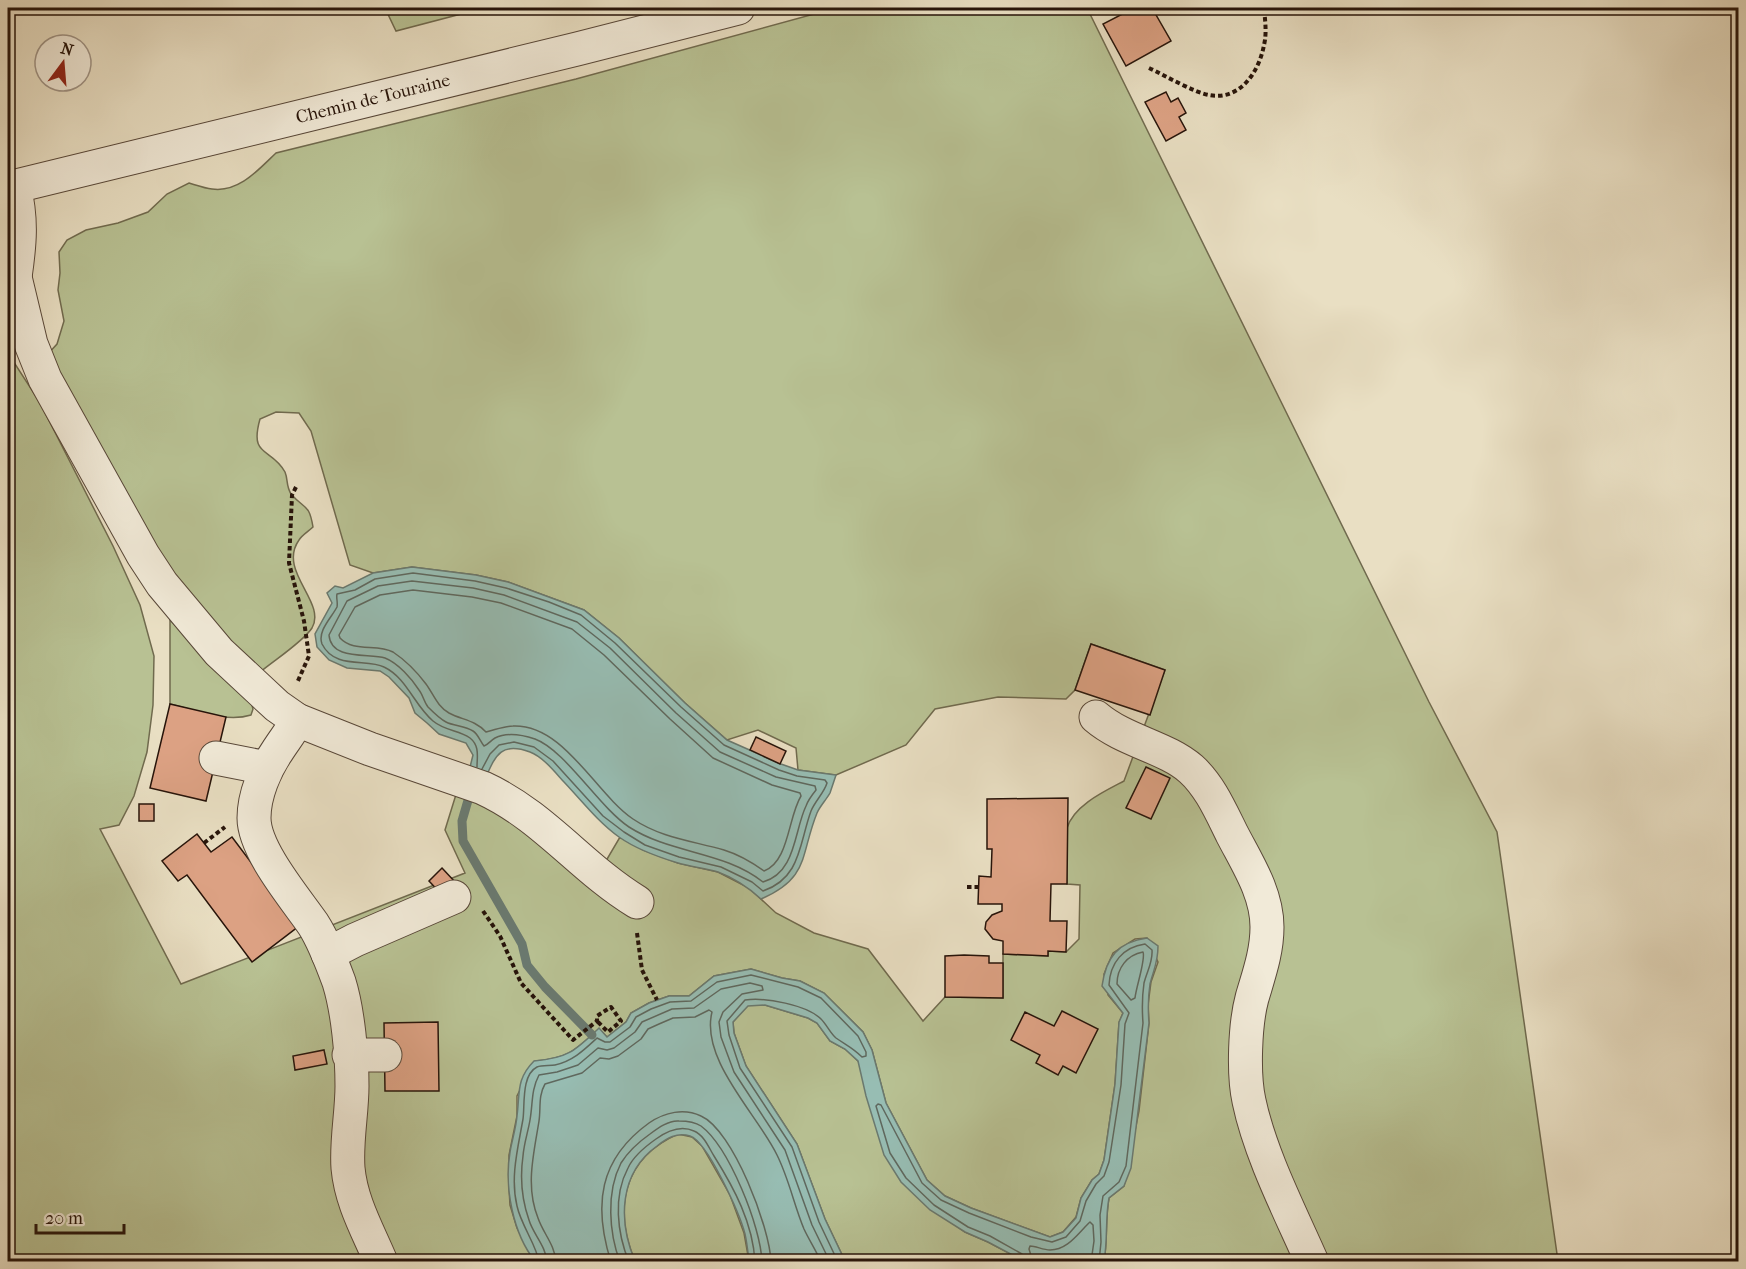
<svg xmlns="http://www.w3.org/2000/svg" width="1746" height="1269" viewBox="0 0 1746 1269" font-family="'IM FELL French Canon',serif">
	<rect width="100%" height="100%" fill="#e9dfc3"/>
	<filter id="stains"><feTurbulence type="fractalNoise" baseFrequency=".00333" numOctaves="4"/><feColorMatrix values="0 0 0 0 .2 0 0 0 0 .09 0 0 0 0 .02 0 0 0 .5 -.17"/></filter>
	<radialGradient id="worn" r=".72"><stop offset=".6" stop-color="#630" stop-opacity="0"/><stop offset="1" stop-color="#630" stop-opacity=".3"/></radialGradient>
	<!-- green -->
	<g fill="#b8c193" stroke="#706a4e" stroke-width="1.5">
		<polygon points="385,8 484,8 396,31"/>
		<path d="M 836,8 L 1087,8 L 1429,702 L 1497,832 L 1558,1261 L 1104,1261 C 1108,1240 1105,1219 1109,1198 L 1124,1186 L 1139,1111 L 1149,1023 L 1148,1005 L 1151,982 L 1158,962 L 1147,938 L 1135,939 L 1113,953 L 1104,974 L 1108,995 L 1123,1013 L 1119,1023 L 1115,1084 L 1104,1160 L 1099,1174 L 1092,1180 L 1081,1198 L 1076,1217 L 1063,1232 L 1050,1237 L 971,1208 L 945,1196 L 927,1180 L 886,1103 L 872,1050 L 863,1032 L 824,993 L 800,981 L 782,978 L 751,969 L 714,976 L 689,996 L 669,996 L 649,1003 L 631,1013 L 626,1022 L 607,1037 L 599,1029 C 574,1051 569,1058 535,1061 L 517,1096 L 517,1116 L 509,1155 L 509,1188 L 510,1205 L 517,1228 L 535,1261 L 8,1261 L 8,353 L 39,401 L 113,546 L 140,605 L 154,656 L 153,705 L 147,752 L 134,796 L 119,825 L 100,829 L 181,984 L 465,873 L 445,830 L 458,788 L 501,807 L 593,883 L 620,837 L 643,850 L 678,863 L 718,872 L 749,888 L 776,913 L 814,933 L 868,949 L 923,1021 L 945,997 L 1003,998 L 1003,954 L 1048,956 L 1048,951 L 1066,952 L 1079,939 L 1080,885 L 1067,884 C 1067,872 1065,837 1067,828 C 1074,805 1105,791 1124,781 L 1165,670 L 1091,644 L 1075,690 L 1066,699 L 998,697 L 935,709 L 906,745 L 836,775 L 798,770 L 796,748 L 758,730 L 727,740 L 685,703 L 619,638 L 584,610 L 508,582 L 476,575 L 412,567 L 373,573 L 350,565 L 311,431 L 299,413 L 276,412 L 260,419 C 249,458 271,447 285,472 C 288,479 286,486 291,494 C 305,510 309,503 313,527 C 309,531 302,535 299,540 C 277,571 327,602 312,628 C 303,642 273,661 259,673 L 160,559 L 46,356 L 57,344 L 64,321 L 58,290 L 60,273 L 59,252 L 67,240 L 86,230 L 118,223 L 148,212 L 167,194 L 189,183 C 196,185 204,188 212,189 C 239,193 259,169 276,153 L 576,79 Z"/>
		<path d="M 170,620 L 250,698 L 253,709 L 251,715 C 226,723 195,710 170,704 Z"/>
		<polygon points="748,1005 765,1005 808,1018 817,1023 830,1041 845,1049 858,1061 948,1220 965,1232 988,1242 1024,1261 845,1261 825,1219 797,1144 746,1066 734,1033 733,1022"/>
		<path d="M 678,1134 L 692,1137 L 702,1146 L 730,1195 L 744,1233 L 749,1261 L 635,1261 C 613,1209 623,1158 678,1134 Z"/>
	</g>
	<!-- water -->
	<g fill="#97bdb3" stroke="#6a796f" stroke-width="1.5">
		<path d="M 412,567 L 476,575 L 508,582 L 584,610 L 619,638 L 685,703 L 727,740 L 781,764 L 798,770 L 836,775 C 834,781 832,787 830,793 C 826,800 820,806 817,813 C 800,855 810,878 761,899 C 749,888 734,878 718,872 C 706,868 691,867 678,863 C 658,857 636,849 619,837 C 598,822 582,801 564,782 C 554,771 543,757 530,752 C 502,742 496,754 486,777 L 469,771 L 473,755 L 466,743 L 439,734 L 427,723 L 415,713 L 409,698 L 389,677 L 380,671 L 347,668 L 329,660 L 317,647 L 315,634 L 332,603 L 327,593 L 335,586 L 343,588 L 373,573 Z"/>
		<path d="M 1147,938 L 1158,946 C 1158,963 1154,968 1150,984 C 1148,997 1148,1010 1149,1023 L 1131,1168 L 1124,1186 L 1109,1198 C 1105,1219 1108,1240 1104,1261 L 1024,1261 L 988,1242 L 965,1232 L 930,1210 L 901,1182 L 884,1155 L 866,1096 L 858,1061 L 845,1049 L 830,1041 L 817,1023 L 808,1018 L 765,1005 L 748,1006 L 733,1022 L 734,1033 L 746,1066 L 797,1144 L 825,1219 L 845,1261 L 749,1261 C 748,1253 747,1243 745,1234 C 740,1215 708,1142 690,1136 C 677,1132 667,1138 657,1146 C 619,1173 618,1221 635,1261 L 535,1261 C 513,1234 504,1187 510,1152 C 512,1140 516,1128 517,1116 C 520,1093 516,1079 534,1061 C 568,1058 575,1051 599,1028 L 607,1037 L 626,1022 L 631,1013 L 649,1003 L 669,996 L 689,996 L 714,976 L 751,969 L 782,978 L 800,981 L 824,993 L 863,1032 L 872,1050 L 886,1103 L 927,1180 L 945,1196 L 971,1208 L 1050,1237 L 1063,1232 L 1076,1218 L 1081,1198 L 1092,1180 L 1099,1174 L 1104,1160 L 1115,1084 L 1119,1022 L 1123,1013 L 1102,986 C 1106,957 1118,942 1147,938 Z"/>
	</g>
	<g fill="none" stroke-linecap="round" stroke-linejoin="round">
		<!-- shore -->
		<g stroke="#5f685e" stroke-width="1.5">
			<path d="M 412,581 L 473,588 L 504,595 L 577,622 L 610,648 L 676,713 L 720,752 L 776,777 L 815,786 L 816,790 C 812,795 808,800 806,806 C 794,831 796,873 763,882 C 724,851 671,854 629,827 C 599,807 565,750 535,739 C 523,735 507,732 495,738 C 490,741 489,744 484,746 C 480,741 478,734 473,731 C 465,726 454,726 446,722 C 440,719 433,712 428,707 C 424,702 423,695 419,690 C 412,679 398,663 385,658 C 369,653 331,661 329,635 L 347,601 L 378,586 Z"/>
			<path d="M 413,590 L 472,597 L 501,603 L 572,629 L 604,655 L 670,719 L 713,758 L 772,785 L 800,793 L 801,796 C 788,817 789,862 764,871 C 753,863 737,854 724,850 C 693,841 661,838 633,819 C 595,793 564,724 513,726 C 503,726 495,730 486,732 C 475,720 462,720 449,713 C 437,706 434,695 426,684 C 417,672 405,660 393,652 C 377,643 354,653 340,638 L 339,635 L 355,607 L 380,595 Z"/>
			<path d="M 477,767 C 477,757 480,746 470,738 C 459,730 445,731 433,721 C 414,705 407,678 384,667 C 367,658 335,670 322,644 C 317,631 332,617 337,607 C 338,602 336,598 337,594 L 355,590 L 375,579 L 413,573 L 475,581 L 506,588 L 549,602 L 581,615 L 615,643 L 681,707 L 724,745 L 779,770 L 797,776 L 825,780 L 827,783 C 824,793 815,801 811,811 C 799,844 801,878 763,891 L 752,882 L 721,867 L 679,857 L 645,845 L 624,832 L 603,816 L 553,761 L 534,747 L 514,742 L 499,745 L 490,754 L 482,769"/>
			<path d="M 1143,952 C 1146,959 1136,987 1135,998 L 1131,1000 L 1117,984 C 1117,968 1127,955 1143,952 Z"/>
			<path d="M 539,1262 C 537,1246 521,1225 517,1206 C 510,1177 518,1148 523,1119 C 525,1106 521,1075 537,1067 C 542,1065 550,1066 555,1065 C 573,1061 584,1050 597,1038 L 605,1042 L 610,1042 L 630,1027 L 636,1017 L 651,1009 L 670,1002 L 691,1001 L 717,982 L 751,975 L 798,987 L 821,998 L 858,1036 L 866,1052 L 866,1056 L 862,1057 C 853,1048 846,1045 836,1038 C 830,1033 827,1025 821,1019 C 807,1005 765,997 745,1000 L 727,1021 L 729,1035 L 740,1068 L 792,1147 L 819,1222 L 838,1262"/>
			<path d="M 547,1262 C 546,1246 533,1234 529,1220 C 522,1200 520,1177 523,1156 C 524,1143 528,1132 530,1120 C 533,1103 531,1090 539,1075 L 557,1072 L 578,1065 L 598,1048 L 607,1050 L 614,1048 L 635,1032 L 642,1022 L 672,1009 L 694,1008 L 721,989 L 750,983 L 762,986 L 763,990 L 742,994 L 723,1012 L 719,1022 L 721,1037 L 734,1072 L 785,1150 L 812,1225 L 830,1262"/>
			<path d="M 556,1262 C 555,1245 543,1233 538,1218 C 525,1186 534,1153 539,1121 C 541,1108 538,1096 545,1084 L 582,1073 L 600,1058 L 609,1059 L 618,1056 L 641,1039 L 648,1029 L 659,1024 L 673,1018 L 695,1017 L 709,1010 L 712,1012 C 700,1060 758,1115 777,1155 C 789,1179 794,1205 804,1229 C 809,1240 816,1250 821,1262"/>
			<path d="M 611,1262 C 593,1205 599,1159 649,1123 C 665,1112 684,1108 701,1116 C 733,1130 770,1228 771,1262"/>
			<path d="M 620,1262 C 609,1233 606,1192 621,1163 C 628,1152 640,1141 650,1134 C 658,1128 669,1120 679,1121 C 685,1121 695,1122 701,1126 C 729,1147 761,1227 762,1262"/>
			<path d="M 629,1262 C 617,1233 613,1196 628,1168 C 633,1157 646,1146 656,1139 C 667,1131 681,1125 694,1131 C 704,1135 709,1148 714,1156 C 734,1188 753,1223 755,1262"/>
			<path d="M 1025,1262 L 1022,1254 L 990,1236 L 968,1227 L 934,1205 L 906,1178 L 890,1153 L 876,1106 L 878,1104 L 881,1105 L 922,1183 L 941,1200 L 969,1213 L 1031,1237 L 1052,1242 L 1066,1237 L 1080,1221 L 1086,1201 L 1096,1184 L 1104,1176 L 1109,1162 L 1121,1085 L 1125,1024 L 1129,1013 L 1109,985 C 1110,963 1123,947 1145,944 L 1152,950 C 1153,962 1147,971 1144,983 C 1142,997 1142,1010 1143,1023 L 1126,1166 L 1119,1182 L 1103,1196 L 1100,1215 L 1101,1242 L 1099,1262"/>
			<path d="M 1033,1262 L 1029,1249 L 1030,1246 C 1036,1246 1043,1250 1050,1250 C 1068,1250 1078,1233 1090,1222 L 1093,1225 L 1094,1241 L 1091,1262"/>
		</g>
		<!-- stream -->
		<polyline stroke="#6a796f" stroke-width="9" points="471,790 462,821 463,841 522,944 527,965 545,987 592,1035"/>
	</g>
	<!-- building -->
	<g fill="#dca183" stroke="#27140a" stroke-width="1.5">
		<polygon points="1134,8 1152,8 1171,41 1126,66 1103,24"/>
		<polygon points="1166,92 1171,102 1178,98 1186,113 1179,117 1186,130 1166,141 1145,102"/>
		<polygon points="1091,644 1165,670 1150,715 1075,690"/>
		<polygon points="170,704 226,717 206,801 150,788"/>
		<polygon points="756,737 786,751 780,764 750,750"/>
		<polygon points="1146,767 1170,778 1151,819 1126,808"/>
		<polygon points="1068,798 1067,884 1051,884 1050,921 1067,921 1066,952 1048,951 1048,956 1003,954 1003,941 993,939 985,929 986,922 992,915 1002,911 1002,904 978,904 979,876 991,877 992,849 987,849 987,799"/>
		<rect x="139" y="804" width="15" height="17"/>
		<polygon points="197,834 211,852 232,837 299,926 252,962 187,875 178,881 162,861"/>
		<polygon points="442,868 456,883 443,896 429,881"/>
		<polygon points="964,955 989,956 989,963 1003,963 1003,998 945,997 945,956"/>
		<polygon points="1062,1011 1098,1029 1076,1073 1063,1066 1058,1075 1036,1063 1040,1055 1011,1040 1025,1012 1054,1026"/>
		<polygon points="438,1022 439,1091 385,1091 384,1023"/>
		<polygon points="324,1050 327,1064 295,1070 293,1056"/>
	</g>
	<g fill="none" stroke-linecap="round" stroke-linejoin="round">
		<defs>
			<g id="minor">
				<path d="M 14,186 C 22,219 20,243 15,277"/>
				<polyline points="8,188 577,49 738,8"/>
				<path d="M 8,266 L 15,277 L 31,344 L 45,379 L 143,555 L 162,584 L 219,652 L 277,706 L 297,720 L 370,749 L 483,788 C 544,816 581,868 637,902"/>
				<path d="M 1096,717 C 1124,741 1166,747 1191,769 C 1210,786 1221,812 1232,834 C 1247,863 1267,893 1267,927 C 1267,952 1259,974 1252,998 C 1245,1024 1243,1074 1249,1101 C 1260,1154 1290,1212 1312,1262"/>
				<path d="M 297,720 C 292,731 285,739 278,750 C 265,769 254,795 254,818 C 254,850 295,898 313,924 C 324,941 332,963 339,982 C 348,1011 352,1055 352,1086 C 352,1113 346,1141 348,1168 C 351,1202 368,1231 381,1262"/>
				<polyline points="216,758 267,768"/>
				<polyline points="328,954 355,940 454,897"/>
				<polyline points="349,1055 385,1055"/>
			</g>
		</defs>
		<!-- minor casing -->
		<use href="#minor" stroke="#584738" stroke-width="35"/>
		<!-- path -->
		<g stroke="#27140a" stroke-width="4" stroke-dasharray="4.5 3" stroke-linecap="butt">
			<path d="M 1149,68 C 1166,76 1193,92 1209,95 C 1240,101 1259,72 1264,45 C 1267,33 1265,20 1264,8"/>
			<polyline points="296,487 292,495 289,563 304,621 309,656 297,683"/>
			<polyline points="204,843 225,827"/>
			<polyline points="967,887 979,887"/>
			<polyline points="483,911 500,936 521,983 573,1040 597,1021 597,1016 611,1007 621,1021 608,1032 597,1021"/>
			<polyline points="637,933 642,970 657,1000"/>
		</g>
		<!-- minor -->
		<use href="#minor" stroke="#f1ead8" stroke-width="33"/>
	</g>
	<g text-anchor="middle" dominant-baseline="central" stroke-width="4.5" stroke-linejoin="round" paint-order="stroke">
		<!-- street labels -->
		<g font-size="18" fill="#27140a" stroke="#f1ead8">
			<text transform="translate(373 99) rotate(-14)">Chemin de Touraine</text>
		</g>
	</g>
	<!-- margin -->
	<rect width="1746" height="1269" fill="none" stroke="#e9dfc3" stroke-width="30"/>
	<rect x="9" y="9" width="1728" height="1251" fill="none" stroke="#27140a" stroke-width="3"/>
	<rect x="15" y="15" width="1716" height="1239" fill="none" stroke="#27140a" stroke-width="1.5"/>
	<!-- north arrow -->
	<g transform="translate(63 63) rotate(16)"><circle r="28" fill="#f1ead8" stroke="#a09486" stroke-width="1.5"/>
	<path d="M0-4.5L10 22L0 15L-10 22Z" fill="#8f2418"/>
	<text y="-9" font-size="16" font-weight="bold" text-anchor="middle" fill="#27140a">N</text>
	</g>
	<!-- scale -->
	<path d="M36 1224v9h88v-9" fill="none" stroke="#27140a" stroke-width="3"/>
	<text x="45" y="1224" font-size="18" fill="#27140a" stroke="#f1ead8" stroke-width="4.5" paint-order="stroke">20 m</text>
	<rect width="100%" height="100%" filter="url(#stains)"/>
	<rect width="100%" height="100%" fill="url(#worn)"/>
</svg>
